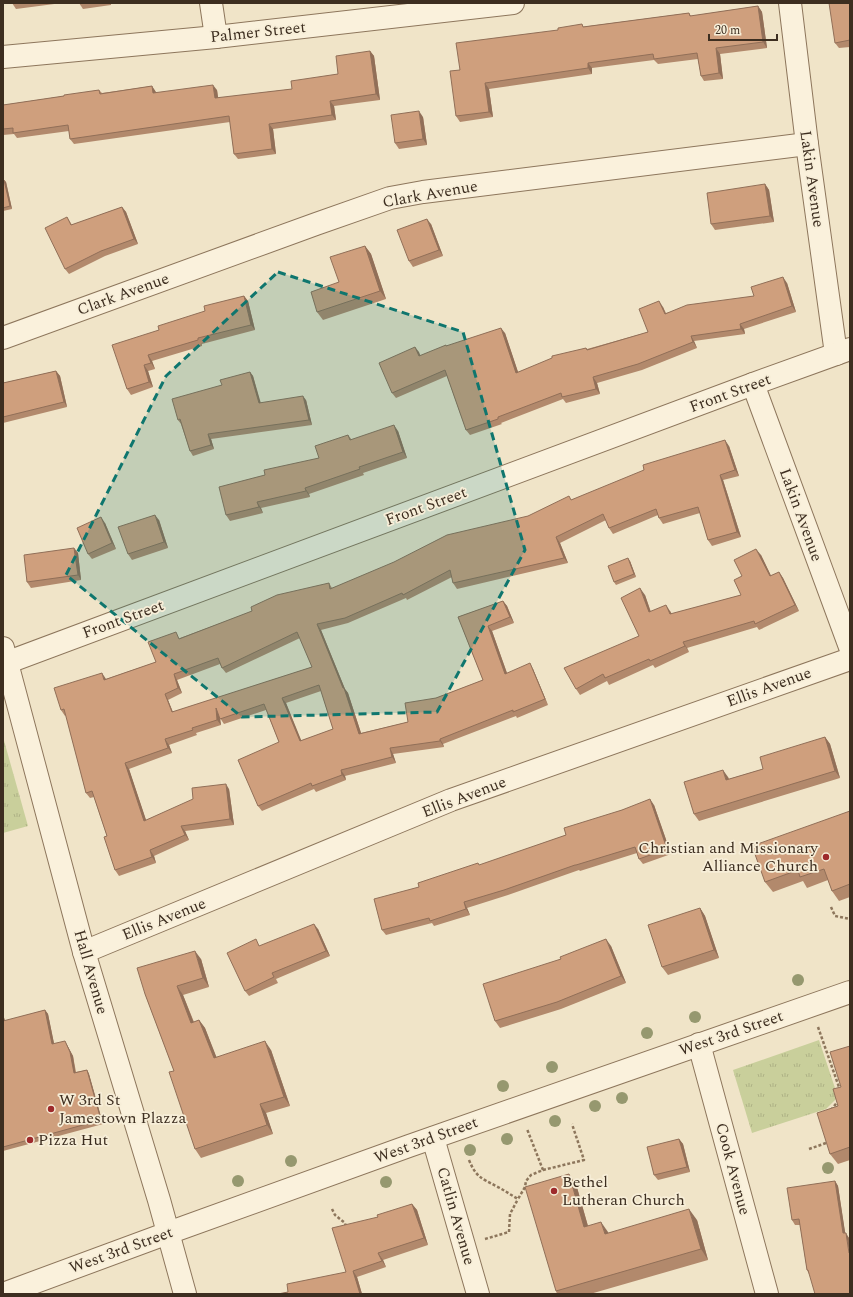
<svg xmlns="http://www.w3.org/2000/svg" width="853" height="1297" viewBox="0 0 853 1297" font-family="Spectral,serif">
	<defs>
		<pattern id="grass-tufts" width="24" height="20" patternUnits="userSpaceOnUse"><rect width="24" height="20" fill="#c9cf9b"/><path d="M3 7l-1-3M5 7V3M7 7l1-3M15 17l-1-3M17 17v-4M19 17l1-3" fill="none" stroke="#aeb285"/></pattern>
	</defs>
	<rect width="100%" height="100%" fill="#f0e4c8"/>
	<!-- grass -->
	<g fill="url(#grass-tufts)">
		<polygon points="3,737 28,826 3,833"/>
		<polygon points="819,1040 838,1097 826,1109 752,1133 733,1070"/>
	</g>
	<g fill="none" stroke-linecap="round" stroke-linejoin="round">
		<defs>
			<g id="minor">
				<polyline points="211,3 216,37"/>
				<polyline points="790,3 807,144 836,354"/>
				<polyline points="3,57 216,37 513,3"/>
				<polyline points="3,338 316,224 390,198 423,192 807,144"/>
				<polyline points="753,384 850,647"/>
				<polyline points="3,648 84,952 159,1200 185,1294"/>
				<polyline points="3,664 753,384 850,349"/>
				<polyline points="84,952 451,800 850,659"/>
				<polyline points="699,1044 767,1294"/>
				<polyline points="433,1138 478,1294"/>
			</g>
			<polyline id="tertiary" points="3,1294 168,1233 409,1146 850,992"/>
		</defs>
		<!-- minor casing -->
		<use href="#minor" stroke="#8d765c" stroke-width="24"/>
		<!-- tertiary casing -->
		<use href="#tertiary" stroke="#8d765c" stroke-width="24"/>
		<!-- path -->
		<g stroke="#8d765c" stroke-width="2.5" stroke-dasharray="3 2" stroke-linecap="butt">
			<polyline points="831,907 835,916 850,919"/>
			<polyline points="818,1027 840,1090"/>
			<polyline points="831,1110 839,1100"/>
			<polyline points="809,1149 829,1142"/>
			<path d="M 469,1160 C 476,1177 481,1178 496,1186 C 504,1190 511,1195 518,1199 L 525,1187 L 526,1181 L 531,1175 L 543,1170 L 527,1129"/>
			<polyline points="543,1170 584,1160 572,1124"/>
			<polyline points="332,1209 335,1215 345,1223 346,1227"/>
			<polyline points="485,1239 509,1232 510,1214 518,1199"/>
		</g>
		<!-- minor -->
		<use href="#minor" stroke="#faf1dc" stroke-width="22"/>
		<!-- tertiary -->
		<use href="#tertiary" stroke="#faf1dc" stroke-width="22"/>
	</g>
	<!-- trees -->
	<g fill="#96986f">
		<circle cx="798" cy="980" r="6"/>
		<circle cx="695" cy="1017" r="6"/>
		<circle cx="647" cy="1033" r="6"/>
		<circle cx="552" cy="1067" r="6"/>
		<circle cx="503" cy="1086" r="6"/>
		<circle cx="622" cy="1098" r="6"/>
		<circle cx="595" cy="1106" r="6"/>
		<circle cx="555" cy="1121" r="6"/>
		<circle cx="507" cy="1139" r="6"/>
		<circle cx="470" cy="1150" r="6"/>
		<circle cx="291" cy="1161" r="6"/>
		<circle cx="828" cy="1168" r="6"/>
		<circle cx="238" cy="1181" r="6"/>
		<circle cx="386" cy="1182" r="6"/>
	</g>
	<!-- wall -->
	<g fill="#b2896c" fill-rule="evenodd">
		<polygon points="12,3 62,3 16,9"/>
		<polygon points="79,3 111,3 111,5 83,9"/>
		<polygon points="850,3 850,47 839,48 835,43"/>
		<polygon points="758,6 762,12 767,48 720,54 723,79 704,81 701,76 698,59 658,64 654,60 592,68 592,74 489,89 493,117 460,122 456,116 460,70 558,30 689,13 691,16"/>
		<polygon points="370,51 374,56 380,100 334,106 336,120 273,129 276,154 238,159 234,154 230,122 74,144 70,139 69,131 17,138 14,134 3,135 3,105 64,96 99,90 102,93 152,86 156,93 217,90 218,98 292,89 338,74"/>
		<polygon points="423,117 427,145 399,149 395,143"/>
		<polygon points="3,180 4,180 6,182 12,209 3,211"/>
		<polygon points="765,184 769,190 774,222 715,230 711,224"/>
		<polygon points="122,207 126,212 138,244 105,256 69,274 65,269 67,217 72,225"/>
		<polygon points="431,224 443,256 413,267 409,261"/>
		<polygon points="365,246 371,254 386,299 323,320 317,312"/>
		<polygon points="787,283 796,312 744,329 745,334 694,341 697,348 642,370 597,383 600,394 566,403 563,399 501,423 502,424 470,435 466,430 447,376 396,398 392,393 415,347 420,356 447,346 505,333 518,372 586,348 587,349 648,332 663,307 666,313 754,296"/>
		<polygon points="244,296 248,301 255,330 202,344 202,346 152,361 155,369 148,371 153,387 131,395 127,389 159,330"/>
		<polygon points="56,371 60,376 67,407 3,423 3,383"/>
		<polygon points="250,372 253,376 260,403 306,400 312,425 211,439 214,449 193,456 190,451 181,424 178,420 222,385"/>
		<polygon points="398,431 407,458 363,473 364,475 309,494 310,497 261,508 263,513 230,521 226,515 265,475 319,458 348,435 352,440"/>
		<path d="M 729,446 L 739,476 L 723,480 L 741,537 L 712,546 L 708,540 L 700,513 L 663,524 L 659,518 L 658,515 L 613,534 L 609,528 L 606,520 L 560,543 L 568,563 L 457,589 L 453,583 L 452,577 L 407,600 L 406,598 L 348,623 L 321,630 L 345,689 L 348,693 L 361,733 L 408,722 L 436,698 L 483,680 L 458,617 L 503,601 L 507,606 L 514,623 L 492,631 L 507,673 L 533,669 L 548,705 L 517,718 L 516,716 L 443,744 L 444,747 L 393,754 L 396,763 L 345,776 L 346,780 L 316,792 L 314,789 L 262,811 L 258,806 L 279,742 L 266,710 L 224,724 L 220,718 L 221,725 L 196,733 L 197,735 L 169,745 L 172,753 L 129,769 L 146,820 L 229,789 L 234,825 L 185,831 L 189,840 L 154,856 L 156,863 L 119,876 L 115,870 L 107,836 L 94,797 L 90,798 L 86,793 L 66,715 L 65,716 L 61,710 L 106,679 L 156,662 L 180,638 L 329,583 L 332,588 L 528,516 L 571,500 ZM 300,638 L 312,667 L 173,712 L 168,700 L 182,693 L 177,680 L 220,664 L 222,668 L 226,673 ZM 321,691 L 333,729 L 301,741 L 286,703 Z"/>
		<polygon points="159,520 168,548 132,560 128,554"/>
		<polygon points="105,523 116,549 92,559 88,554"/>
		<polygon points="74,548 78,553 81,580 31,588 27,582"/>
		<polygon points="761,555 771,576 779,572 783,578 799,611 759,630 757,627 687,648 689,652 655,668 653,665 609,685 607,681 580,695 576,689 639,636 645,595 651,612 670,611 672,614 741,595 742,576"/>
		<polygon points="630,561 636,577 616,585 614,582"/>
		<polygon points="825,737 830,744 840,778 699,821 694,814 728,777 729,779 763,769"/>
		<polygon points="654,805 671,854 643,864 639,859 637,853 580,871 579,870 508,895 467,908 470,915 434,926 432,923 386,935 382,930 419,887 566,835 622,810"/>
		<polygon points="850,811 850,897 839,901 832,891 828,880 807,888 803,881 773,892 765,882"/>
		<polygon points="700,908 705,916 719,958 668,975 662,967"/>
		<polygon points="318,929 330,956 276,979 278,983 249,996 245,991 260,946"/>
		<polygon points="611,946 626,983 561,1009 500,1028 495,1021"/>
		<polygon points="201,959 209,987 183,995 194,1022 199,1020 205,1028 216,1057 271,1050 290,1106 266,1113 273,1134 201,1158 195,1149 174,1071 145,994"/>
		<polygon points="45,1010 48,1014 54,1044 67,1045 73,1056 76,1072 87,1070 89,1074 103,1124 3,1151 3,1014 5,1021"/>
		<polygon points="850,1046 850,1160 838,1164 830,1154 841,1087"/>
		<polygon points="679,1139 683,1144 690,1172 658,1180 654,1175"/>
		<polygon points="835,1181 838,1186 845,1233 849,1238 809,1274 807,1270 800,1225 795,1225 792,1220"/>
		<polygon points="576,1184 588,1226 609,1233 697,1220 708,1260 590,1294 557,1294 556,1291"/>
		<polygon points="412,1204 417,1210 428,1245 383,1260 386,1267 357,1277 362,1294 278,1294 288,1292 346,1272 378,1217"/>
	</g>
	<!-- shaded-wall -->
	<g fill="#916f58">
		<polygon points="758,6 762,12 767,48 763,42"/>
		<polygon points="716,48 720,54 723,79 719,73"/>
		<polygon points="370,51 374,56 380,100 376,94"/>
		<polygon points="588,63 592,68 592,74 588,68"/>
		<polygon points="485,83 489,89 493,117 489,112"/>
		<polygon points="213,85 217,90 219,104 215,98"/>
		<polygon points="152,86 156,92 157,98 153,93"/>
		<polygon points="330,101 334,106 336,120 332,115"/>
		<polygon points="419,111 423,117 427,145 423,139"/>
		<polygon points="269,124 273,129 276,154 272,149"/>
		<polygon points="4,180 6,182 12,209 10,206"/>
		<polygon points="765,184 769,190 774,222 770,216"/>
		<polygon points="122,207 126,212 138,244 134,239"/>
		<polygon points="427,219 431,224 443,256 439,250"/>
		<polygon points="365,246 371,254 386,299 380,291"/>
		<polygon points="783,277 787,283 796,312 792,306"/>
		<polygon points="244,296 248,301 255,330 251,325"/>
		<polygon points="659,301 663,307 668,320 665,314"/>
		<polygon points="740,324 744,329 745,334 741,329"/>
		<polygon points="501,328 505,333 520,378 516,373"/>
		<polygon points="691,336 694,341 697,348 693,342"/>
		<polygon points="415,347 419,352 423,362 419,356"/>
		<polygon points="148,355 152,361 155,369 151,363"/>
		<polygon points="144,365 148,371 153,387 149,382"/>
		<polygon points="56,371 60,376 67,407 64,402"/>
		<polygon points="250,372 253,376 262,407 259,403"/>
		<polygon points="593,377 597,383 600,394 596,389"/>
		<polygon points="303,396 306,400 312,425 309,420"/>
		<polygon points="394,425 398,431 407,458 403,452"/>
		<polygon points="208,434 211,439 214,449 211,445"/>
		<polygon points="725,440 729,446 739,476 735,470"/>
		<polygon points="720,475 723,480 741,537 737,532"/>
		<polygon points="305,488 309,494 310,497 306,491"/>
		<polygon points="257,502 261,508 263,513 259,507"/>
		<polygon points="155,515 159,520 168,548 164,542"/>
		<polygon points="101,517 105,523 116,549 112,543"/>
		<polygon points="556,537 560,543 568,563 564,558"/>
		<polygon points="74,548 78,553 81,580 78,575"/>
		<polygon points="756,549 761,555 774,582 770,576"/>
		<polygon points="628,558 630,561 636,577 634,574"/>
		<polygon points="779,572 783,578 799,611 795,605"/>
		<polygon points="640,588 645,595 653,619 649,612"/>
		<polygon points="503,601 507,606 514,623 510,617"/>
		<polygon points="666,605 670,611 675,621 670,614"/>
		<polygon points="317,624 321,630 345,689 348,693 363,739 359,734 343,688"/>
		<polygon points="488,626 492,631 509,679 505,674"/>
		<polygon points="683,642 687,648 689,652 685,646"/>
		<polygon points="530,663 533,669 548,705 545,699"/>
		<polygon points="102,673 106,679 108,685 104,680"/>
		<polygon points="174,674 177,680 182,693 178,688"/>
		<polygon points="165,694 168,700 175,718 172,712"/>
		<polygon points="282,698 286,703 304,747 300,741"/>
		<polygon points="216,708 219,713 221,725 217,720"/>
		<polygon points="825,737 830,744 840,778 835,771"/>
		<polygon points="165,739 169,745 172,753 168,748"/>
		<polygon points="440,739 443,744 444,747 440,741"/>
		<polygon points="390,748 393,754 396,763 392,757"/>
		<polygon points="125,763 129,769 148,826 144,821"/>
		<polygon points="341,770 345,776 346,780 342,775"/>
		<polygon points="723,770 728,777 731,787 726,780"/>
		<polygon points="226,784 229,789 234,825 230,819"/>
		<polygon points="650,799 654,805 671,854 667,849"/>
		<polygon points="181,826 185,831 189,840 185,835"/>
		<polygon points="150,850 154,856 156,863 152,857"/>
		<polygon points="464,902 467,908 470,915 466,909"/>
		<polygon points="700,908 705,916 719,958 714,950"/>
		<polygon points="314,924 318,929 330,956 326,951"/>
		<polygon points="606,939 611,946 626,983 621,976"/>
		<polygon points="195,951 201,959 209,987 203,978"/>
		<polygon points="177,986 183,995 197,1031 191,1023"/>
		<polygon points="45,1010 48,1014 55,1048 52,1044"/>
		<polygon points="3,1014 6,1025 3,1021"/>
		<polygon points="199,1020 205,1028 220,1066 214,1058"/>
		<polygon points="65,1041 67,1045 73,1056 76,1077 74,1073"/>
		<polygon points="265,1041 271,1050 290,1106 284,1097"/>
		<polygon points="87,1070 89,1074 103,1124 101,1120"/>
		<polygon points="260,1104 266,1113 273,1134 267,1125"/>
		<polygon points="679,1139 683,1144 690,1172 687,1167"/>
		<polygon points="569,1174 576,1184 591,1237 584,1227"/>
		<polygon points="835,1181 838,1186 846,1238 843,1233"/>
		<polygon points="412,1204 417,1210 428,1245 424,1238"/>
		<polygon points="689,1209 697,1220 708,1260 701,1249"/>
		<polygon points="601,1222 608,1232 612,1244 605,1234"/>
		<polygon points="846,1233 849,1238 850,1255 849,1253"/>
		<polygon points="378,1253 383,1260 386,1267 382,1261"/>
		<polygon points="353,1271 357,1277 362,1294 360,1294"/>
	</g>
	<!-- building -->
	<g fill="#cf9f7d" stroke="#916f58" fill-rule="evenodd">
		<polygon points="829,3 850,3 850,40 835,43"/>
		<polygon points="758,6 763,42 716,48 719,73 701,76 697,53 654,59 653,54 588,63 588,68 485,83 489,112 456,116 450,71 460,70 456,43 558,30 558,28 582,24 583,27 689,13 690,16"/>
		<polygon points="370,51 376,94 330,101 332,115 269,124 272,149 234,154 229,116 70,139 68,125 13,133 13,128 3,129 3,105 64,96 64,95 99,90 100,94 152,86 153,93 213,85 215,98 292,89 291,81 338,74 336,56"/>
		<polygon points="419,111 423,139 395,143 391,115"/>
		<polygon points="3,180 4,180 10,206 3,208"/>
		<polygon points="765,184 770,216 711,224 707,193"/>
		<polygon points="122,207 134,239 101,251 65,269 45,228 67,217 71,225"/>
		<polygon points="427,219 439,250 409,261 397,230"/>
		<polygon points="365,246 380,291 317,312 311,292 339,282 330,257"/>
		<polygon points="783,277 792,306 740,324 741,329 691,336 693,342 638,364 593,377 596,389 562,397 561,393 498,417 498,419 466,430 445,370 392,393 379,363 415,347 419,356 446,345 446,346 501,328 516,373 552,358 552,356 586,348 587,350 648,332 639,309 659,301 665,314 687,305 754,296 751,287"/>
		<polygon points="244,296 251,325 198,338 198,340 148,355 151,363 144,365 149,382 127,389 112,345 159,330 158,326 205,311 204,306"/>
		<polygon points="56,371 64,402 3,417 3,383"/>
		<polygon points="250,372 259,403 303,396 309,420 208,434 211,445 190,451 180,419 178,420 172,399 222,385 220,380"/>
		<polygon points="394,425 403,452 359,467 360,469 305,488 306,491 257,502 259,507 226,515 219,487 265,475 264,470 319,458 315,446 348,435 350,440"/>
		<path d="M 725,440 L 735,470 L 720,475 L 737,532 L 708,540 L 698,507 L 659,518 L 656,509 L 609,528 L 603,514 L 556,537 L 564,558 L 453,583 L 450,570 L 403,595 L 402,593 L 345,618 L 317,624 L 343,688 L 344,688 L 359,734 L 408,722 L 405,703 L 436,698 L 483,680 L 458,617 L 503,601 L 510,617 L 488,626 L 505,674 L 530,663 L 545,699 L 513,712 L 513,710 L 440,739 L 440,741 L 390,748 L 392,757 L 341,770 L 342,775 L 312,786 L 311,783 L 258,806 L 238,760 L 279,742 L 264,704 L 220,719 L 216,708 L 217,720 L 192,728 L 193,730 L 165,739 L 168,748 L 125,763 L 144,821 L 193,799 L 192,788 L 226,784 L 230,819 L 181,826 L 185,835 L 150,850 L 152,857 L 115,870 L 104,837 L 107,836 L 92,791 L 86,793 L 64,709 L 61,710 L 54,688 L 102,673 L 104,680 L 156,662 L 148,642 L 176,632 L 179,639 L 252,611 L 251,607 L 277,595 L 329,583 L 330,589 L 394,562 L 447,535 L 528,516 L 569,496 L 571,500 L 644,470 L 643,465 ZM 297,632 L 312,667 L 172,712 L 165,694 L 178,688 L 174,674 L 218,658 L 222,668 ZM 319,685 L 333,729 L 300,741 L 282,698 Z"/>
		<polygon points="155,515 164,542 128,554 118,527"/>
		<polygon points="101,517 112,543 88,554 77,528"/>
		<polygon points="74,548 78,575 27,582 24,555"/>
		<polygon points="756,549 770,576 779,572 795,605 755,624 754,621 683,642 685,646 650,661 649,659 605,678 603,674 576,689 564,668 639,636 621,598 640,588 649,612 666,605 670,614 741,595 734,580 742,576 734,560"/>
		<polygon points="628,558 634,574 614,582 608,566"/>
		<polygon points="825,737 835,771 694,814 684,782 723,770 726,780 763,769 760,757"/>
		<polygon points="650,799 667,849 639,859 635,847 576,865 575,865 504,890 464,902 466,909 430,921 429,918 382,930 374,899 419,887 418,883 478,863 479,865 566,835 564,828 622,810"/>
		<polygon points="850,811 850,884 832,891 824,869 800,877 798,870 765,882 752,846"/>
		<polygon points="700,908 714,950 662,967 648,925"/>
		<polygon points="314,924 326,951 272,973 274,977 245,991 227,953 256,939 259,946"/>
		<polygon points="606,939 621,976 557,1002 495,1021 483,984 561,959 560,957"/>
		<polygon points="195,951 203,978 177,986 191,1023 199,1020 214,1058 265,1041 284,1097 260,1104 267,1125 195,1149 169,1072 174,1071 145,994 137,968"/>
		<polygon points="45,1010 52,1044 65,1041 70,1052 74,1073 87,1070 101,1120 3,1147 3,1021"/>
		<polygon points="850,1046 850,1147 830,1154 817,1113 838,1106 833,1089 841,1087 830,1052"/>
		<polygon points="679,1139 687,1167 654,1175 647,1147"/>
		<polygon points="569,1174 584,1227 601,1222 605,1234 689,1209 701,1249 556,1291 525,1187"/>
		<polygon points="835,1181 843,1233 846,1233 849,1253 850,1253 850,1294 815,1294 808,1270 807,1270 799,1219 792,1220 787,1188"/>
		<polygon points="412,1204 424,1238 378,1253 382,1261 353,1271 360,1294 278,1294 288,1292 287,1284 346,1272 332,1228 378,1217 377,1215"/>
	</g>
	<!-- marked area -->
	<path fill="#0f766e" fill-opacity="0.2" stroke="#0f766e" stroke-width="3" stroke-dasharray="8 5" stroke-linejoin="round" d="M 278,272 L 463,332 L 525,550 L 437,712 L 242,717 L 66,575 L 166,376 Z"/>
	<!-- markers -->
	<g fill="#9e2a2b" stroke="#f7eed8" stroke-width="1.5">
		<circle cx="826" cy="857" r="4"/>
		<circle cx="51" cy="1109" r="4"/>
		<circle cx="30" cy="1140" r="4"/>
		<circle cx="554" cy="1191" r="4"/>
	</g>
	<g text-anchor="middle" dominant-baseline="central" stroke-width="3.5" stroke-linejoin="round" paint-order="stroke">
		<!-- street labels -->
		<g font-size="16" fill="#3d2e20" stroke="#f7eed8">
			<text transform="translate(258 32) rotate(-6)">Palmer Street</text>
			<text transform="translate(812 179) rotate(82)">Lakin Avenue</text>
			<text transform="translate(430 194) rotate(-10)">Clark Avenue</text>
			<text transform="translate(123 294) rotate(-20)">Clark Avenue</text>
			<text transform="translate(730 393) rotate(-20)">Front Street</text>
			<text transform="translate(426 506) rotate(-20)">Front Street</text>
			<text transform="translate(801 515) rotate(70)">Lakin Avenue</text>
			<text transform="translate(123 619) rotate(-20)">Front Street</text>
			<text transform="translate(769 687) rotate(-20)">Ellis Avenue</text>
			<text transform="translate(464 797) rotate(-21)">Ellis Avenue</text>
			<text transform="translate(164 919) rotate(-22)">Ellis Avenue</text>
			<text transform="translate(91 972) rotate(74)">Hall Avenue</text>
			<text transform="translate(731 1033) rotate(-19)">West 3rd Street</text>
			<text transform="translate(426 1140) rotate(-20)">West 3rd Street</text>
			<text transform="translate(733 1169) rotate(75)">Cook Avenue</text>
			<text transform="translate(456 1216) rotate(74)">Catlin Avenue</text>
			<text transform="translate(121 1250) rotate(-20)">West 3rd Street</text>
		</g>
		<!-- poi labels -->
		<g font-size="16" fill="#3d2e20" stroke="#f7eed8" text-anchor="start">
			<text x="818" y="848" text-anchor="end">Christian and Missionary<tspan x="818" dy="18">Alliance Church</tspan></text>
			<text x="59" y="1100">W 3rd St<tspan x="59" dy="18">Jamestown Plazza</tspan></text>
			<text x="38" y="1140">Pizza Hut</text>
			<text x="562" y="1182">Bethel<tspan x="562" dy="18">Lutheran Church</tspan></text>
		</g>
	</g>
	<!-- border -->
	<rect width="853" height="1297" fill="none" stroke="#3d2e20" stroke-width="8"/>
	<!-- scale -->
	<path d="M709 34v6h68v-6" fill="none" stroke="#3d2e20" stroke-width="2"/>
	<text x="715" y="34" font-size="12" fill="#3d2e20" stroke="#f7eed8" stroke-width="3" paint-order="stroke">20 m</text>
</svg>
